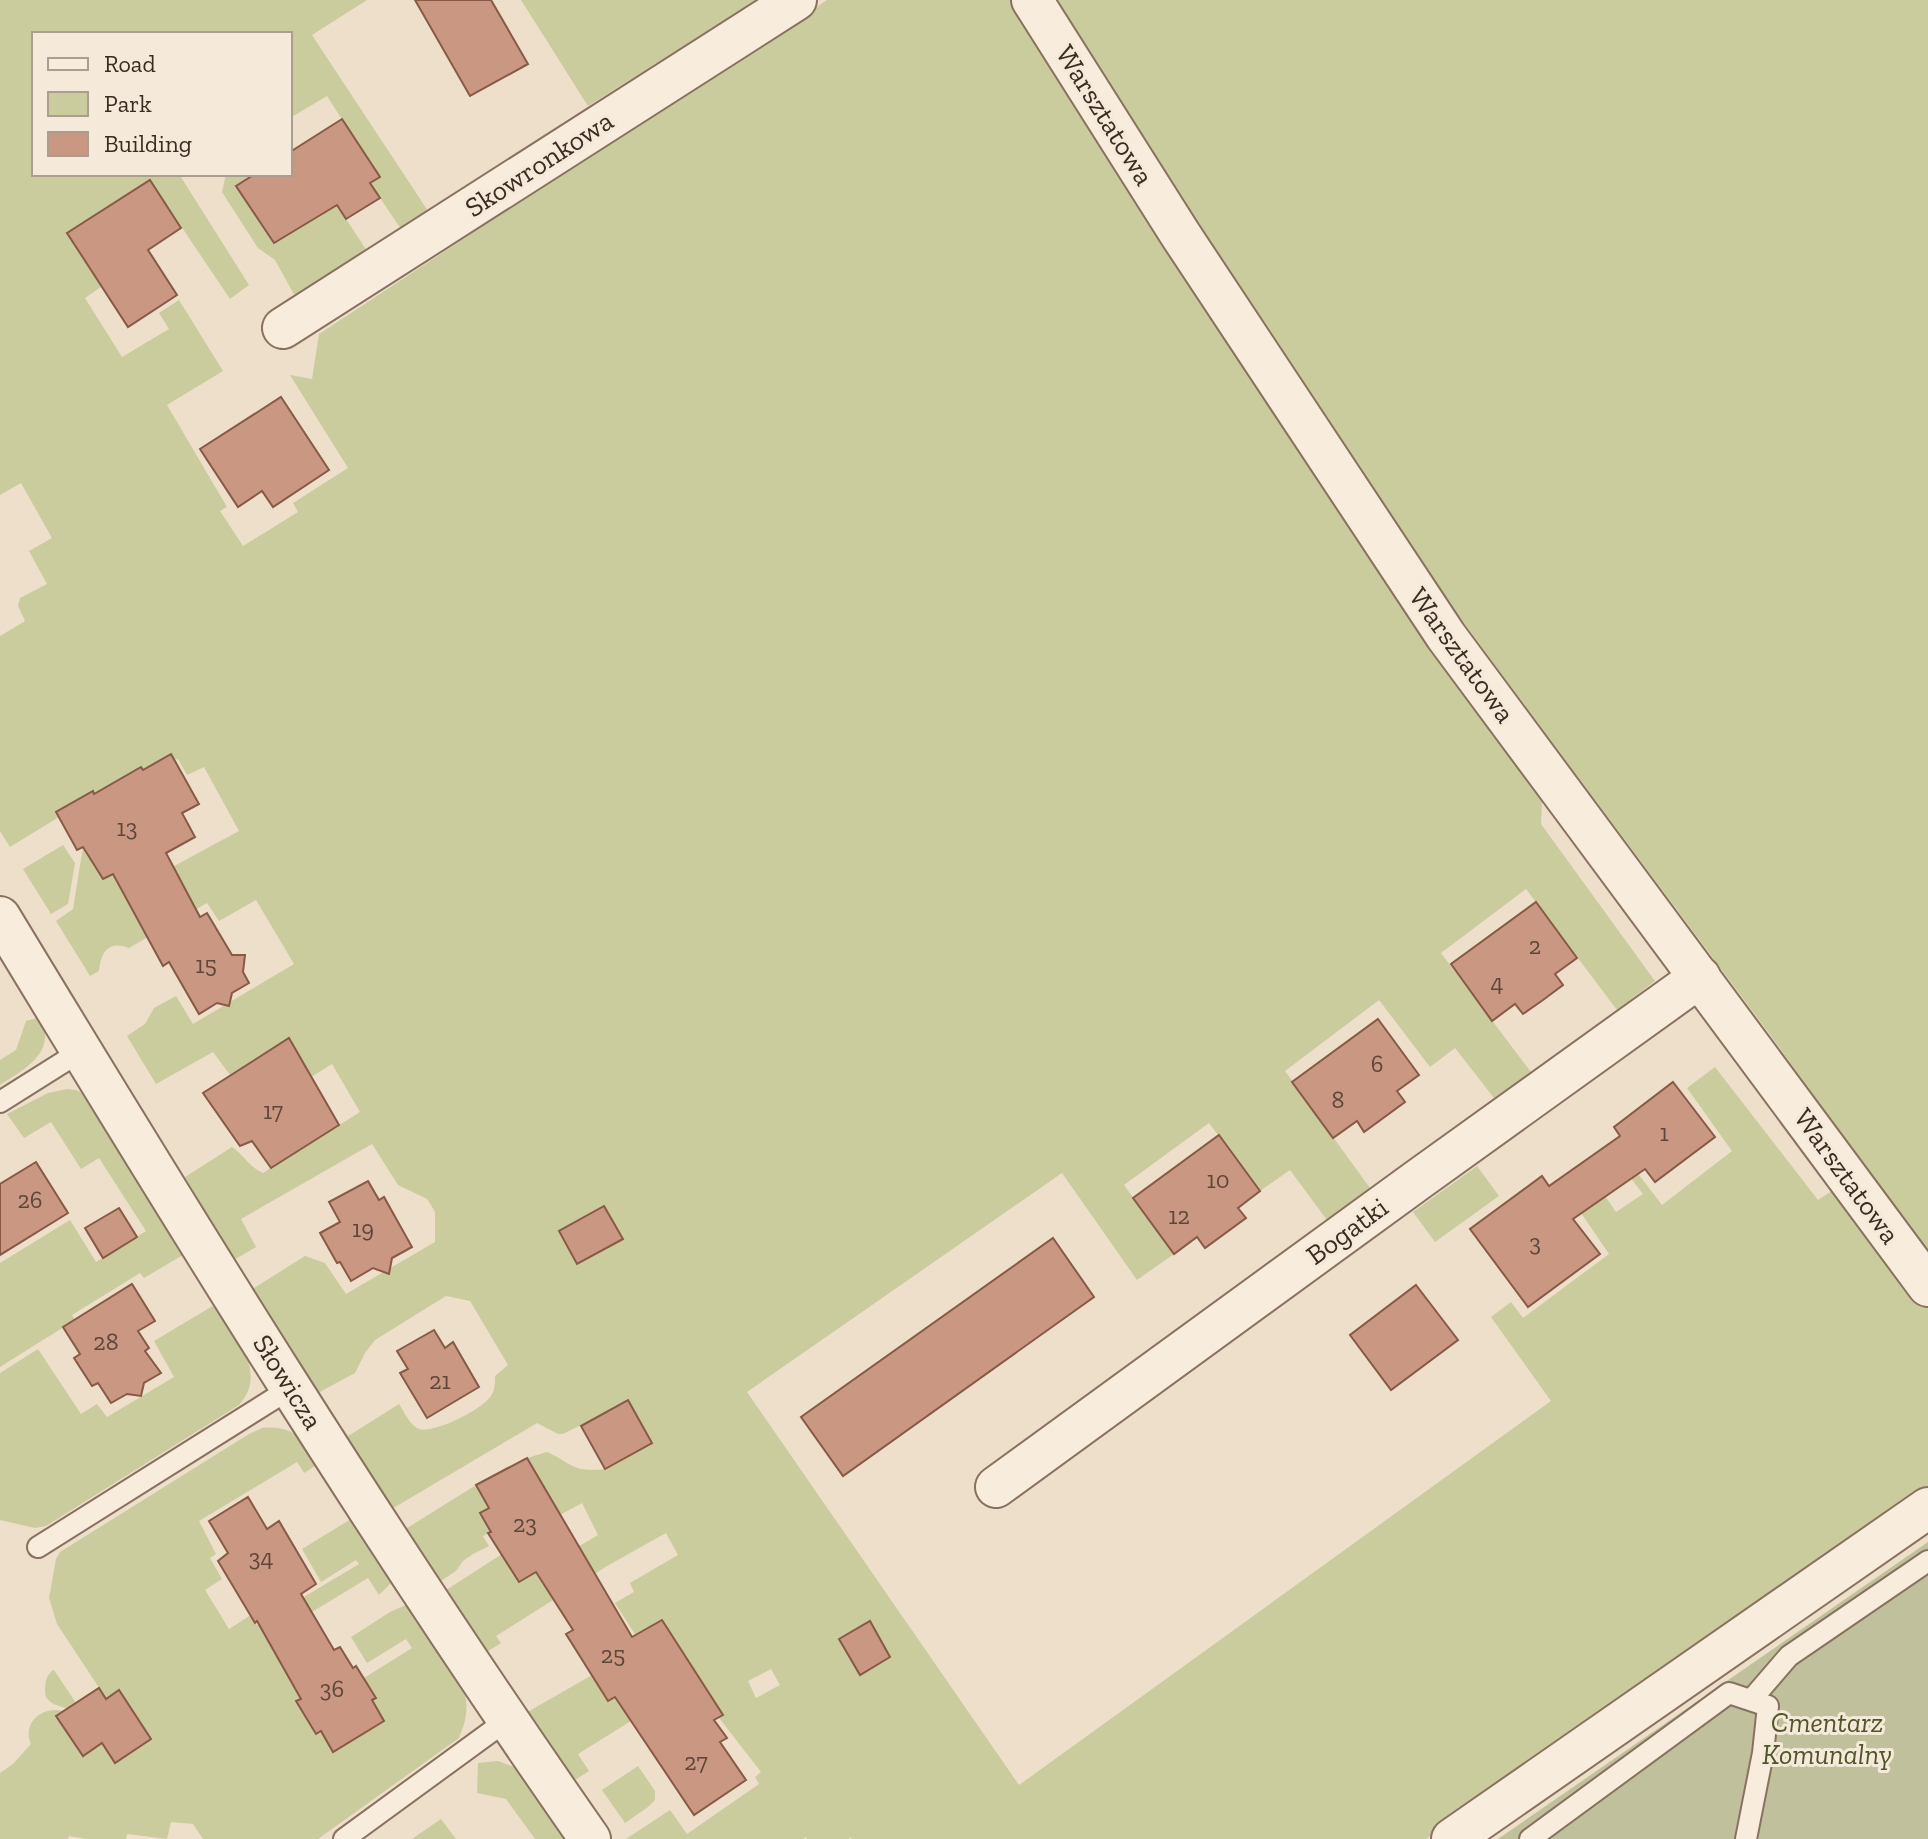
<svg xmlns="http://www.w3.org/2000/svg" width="1928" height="1839" viewBox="0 0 1928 1839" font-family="'Zilla Slab',serif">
	<rect width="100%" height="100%" fill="#eddfca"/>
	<!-- green -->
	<g fill="#cbcc9e" fill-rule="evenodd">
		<path d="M 0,0 L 367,0 L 312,35 L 428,211 L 401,229 L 370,183 L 379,177 L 327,96 L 290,118 L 290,34 L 34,34 L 34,174 L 179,174 L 249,285 L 230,299 L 150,180 L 67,233 L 101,287 L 85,298 L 122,357 L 169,329 L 159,313 L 179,300 L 223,371 L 167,405 L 227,507 L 220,511 L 243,546 L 298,512 L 293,503 L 348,468 L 290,375 L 312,379 L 319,334 L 827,0 L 1012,0 L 1198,301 L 1542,802 L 1541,824 L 1655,981 L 1617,1010 L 1526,889 L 1441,953 L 1531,1072 L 1494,1098 L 1455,1048 L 1430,1067 L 1379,1000 L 1285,1071 L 1370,1188 L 1327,1220 L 1290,1170 L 1260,1191 L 1209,1123 L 1124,1185 L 1174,1254 L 1137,1280 L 1062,1173 L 747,1392 L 1019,1785 L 1551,1401 L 1491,1317 L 1511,1302 L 1523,1318 L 1609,1254 L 1581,1213 L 1605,1196 L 1616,1212 L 1643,1194 L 1613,1155 L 1620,1150 L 1662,1205 L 1732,1151 L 1687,1088 L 1715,1067 L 1818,1200 L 1839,1186 L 1928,1307 L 1928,1486 L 1426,1839 L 852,1839 L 851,1837 L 848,1839 L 807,1839 L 806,1837 L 803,1839 L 626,1839 L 670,1810 L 687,1834 L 759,1784 L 755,1777 L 761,1772 L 692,1683 L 578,1754 L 589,1771 L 572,1782 L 524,1714 L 592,1675 L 609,1701 L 683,1653 L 665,1624 L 638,1639 L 615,1603 L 634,1592 L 630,1583 L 678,1555 L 666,1533 L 607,1566 L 496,1636 L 501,1643 L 484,1654 L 443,1592 L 502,1554 L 520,1581 L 598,1535 L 582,1503 L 560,1515 L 527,1458 L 547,1452 C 572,1463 572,1473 605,1469 L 651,1443 L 629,1401 L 563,1434 L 558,1434 L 537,1423 L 390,1510 L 345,1438 L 399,1404 C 404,1412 411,1426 419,1429 C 434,1434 486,1408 492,1394 C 495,1389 495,1382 495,1376 L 508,1365 L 470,1301 L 446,1296 L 375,1340 L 365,1353 L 355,1373 L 316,1394 L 251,1290 L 305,1256 L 325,1263 L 346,1294 L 435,1242 L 435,1212 L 431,1205 L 427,1199 L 398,1185 L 372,1144 L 241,1219 L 256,1247 L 234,1260 L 185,1177 L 232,1147 C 244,1155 249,1167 263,1173 L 360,1112 L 332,1064 L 311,1077 L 289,1039 L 230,1075 L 213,1052 L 156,1084 L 127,1036 L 145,1024 L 154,1008 L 176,996 L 193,1024 L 294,964 L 256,900 L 219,921 L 207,903 L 129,948 C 108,940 101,952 99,971 L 90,976 L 56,921 L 73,909 L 83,847 L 103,879 L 113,874 L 124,893 L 239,831 L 204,767 L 187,775 L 178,759 L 174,760 L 171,754 L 143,770 L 141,767 L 96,796 L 93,792 L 56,812 L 59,817 L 10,847 L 0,831 L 0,636 L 25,621 L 18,606 L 20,598 L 47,584 L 29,551 L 52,538 L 21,483 L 0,495 ZM 771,1669 L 780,1685 L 756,1698 L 748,1681 Z"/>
		<polygon points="521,0 756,0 588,106"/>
		<polygon points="1052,0 1928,0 1928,1252 1768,1032 1506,680 1387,518"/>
		<polygon points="226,174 254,174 236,186 274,243 337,205 367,251 296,298 275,260 258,248 222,192"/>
		<polygon points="63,845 75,863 68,904 51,914 23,869"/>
		<path d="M 40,1017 C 58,1052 25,1069 0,1085 L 0,1060 L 16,1050 L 26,1021 Z"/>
		<polygon points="67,1089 76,1090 86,1095 188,1252 144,1278 140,1273 72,1315 75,1320 0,1367 0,1263 70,1220 96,1262 146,1231 99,1158 81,1169 51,1122 24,1138 7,1114 48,1093"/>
		<polygon points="1477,1166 1499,1196 1435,1242 1413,1212"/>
		<path d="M 216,1304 C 234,1333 269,1373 239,1405 L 46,1526 L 35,1528 L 0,1520 L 0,1373 L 38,1349 L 81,1414 L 97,1404 L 107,1417 L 174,1377 L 154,1341 Z"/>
		<path d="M 262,1428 C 295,1425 301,1439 318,1464 L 304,1473 L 297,1462 L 199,1521 L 216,1554 L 210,1558 L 222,1579 L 205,1590 L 229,1629 L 251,1615 L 257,1625 L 359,1564 L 356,1560 L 321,1582 L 302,1549 L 351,1519 L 392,1582 L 379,1595 L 368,1578 L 312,1612 L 322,1630 L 282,1654 L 294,1675 L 289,1678 L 301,1699 L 296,1702 L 315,1734 L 321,1731 L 333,1752 L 384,1721 L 372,1700 L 376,1698 L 364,1678 L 412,1648 L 406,1639 L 367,1663 L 351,1637 L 390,1612 L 408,1604 L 464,1690 C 469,1708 466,1721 459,1738 L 318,1839 L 203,1839 L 193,1824 L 171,1822 L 167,1839 L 127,1834 L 126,1839 L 86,1839 L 69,1836 L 68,1839 L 0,1839 L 0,1773 L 13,1764 L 31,1744 C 23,1726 37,1710 56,1710 C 62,1710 69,1713 75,1715 C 92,1719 108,1723 125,1727 L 57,1624 L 49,1598 L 56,1559 L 60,1552 L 249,1434 Z"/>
		<polygon points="476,1485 489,1508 480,1513 491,1532 483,1536 489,1546 473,1554 463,1561 456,1571 438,1583 404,1530"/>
		<path d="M 54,1670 L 76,1703 L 70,1711 C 61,1704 54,1708 46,1697 C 44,1688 45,1674 54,1670 Z"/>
		<polygon points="498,1761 517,1768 568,1839 535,1839 506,1799 477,1793 478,1763"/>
		<polygon points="638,1766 655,1791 655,1800 648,1807 625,1823 602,1790"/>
		<polygon points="441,1819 456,1839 412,1839"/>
	</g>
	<!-- cemetery -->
	<polygon fill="#c0c19c" points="1928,1542 1928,1839 1498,1839"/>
	<!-- building -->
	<g fill="#ca9882" stroke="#885946" stroke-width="2">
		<polygon points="415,0 491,0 528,64 470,96"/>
		<polygon points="342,119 380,177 370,183 380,198 346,219 337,205 274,243 236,186 255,174 290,174 290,152"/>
		<polygon points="150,180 181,228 148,250 177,295 128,327 67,233"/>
		<polygon points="281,397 329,470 273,507 262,491 238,507 200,449"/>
		<polygon points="171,754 199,804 182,813 195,837 166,853 200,917 207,913 232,955 245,955 243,972 249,983 232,993 229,1006 217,1003 199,1014 169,962 163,966 113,874 103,879 83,847 77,850 56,812 93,791 94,794 141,767 143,770"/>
		<polygon points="1536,902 1577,958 1555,974 1563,985 1543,1000 1523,1014 1515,1004 1492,1021 1451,964"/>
		<polygon points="1378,1019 1419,1075 1397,1091 1405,1102 1364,1132 1357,1121 1333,1138 1292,1082"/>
		<polygon points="289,1038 339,1125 271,1168 252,1141 240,1146 203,1093"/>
		<polygon points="1673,1082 1715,1137 1655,1182 1645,1169 1573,1219 1600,1254 1528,1307 1470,1229 1542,1176 1549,1186 1620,1136 1614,1127"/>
		<polygon points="1219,1135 1260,1191 1238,1208 1246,1218 1205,1248 1197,1237 1174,1254 1133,1198"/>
		<polygon points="36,1162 68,1213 0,1255 0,1184"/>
		<polygon points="368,1181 379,1200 384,1197 412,1247 392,1258 389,1274 373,1268 351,1281 340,1262 337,1263 320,1233 340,1222 329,1202"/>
		<polygon points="604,1206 623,1239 577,1264 559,1231"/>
		<polygon points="119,1208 137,1237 103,1258 85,1228"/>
		<polygon points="1053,1238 1094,1297 843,1476 801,1417"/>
		<polygon points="132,1284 155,1321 138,1331 149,1348 145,1351 161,1373 144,1383 141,1396 127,1394 111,1403 98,1383 92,1386 74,1358 80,1354 63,1327"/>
		<polygon points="1416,1285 1458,1340 1391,1390 1350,1335"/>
		<polygon points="434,1330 445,1348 453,1342 479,1387 427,1418 400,1373 408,1369 397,1351"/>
		<polygon points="628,1400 652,1443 605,1469 581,1426"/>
		<polygon points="527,1458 632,1637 662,1620 723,1715 714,1720 727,1738 720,1742 746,1780 694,1815 615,1697 608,1701 566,1634 573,1630 536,1572 519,1582 488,1533 491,1532 480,1513 489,1508 476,1485"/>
		<polygon points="248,1497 267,1529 279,1521 316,1584 301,1594 334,1650 340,1647 353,1668 356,1666 376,1698 372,1700 384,1721 333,1752 321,1731 316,1734 296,1701 301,1699 257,1621 255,1623 218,1561 228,1553 209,1521"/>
		<polygon points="870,1621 890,1657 860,1675 839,1639"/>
		<polygon points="99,1688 106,1699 119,1690 151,1739 115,1763 102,1743 83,1756 56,1716"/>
	</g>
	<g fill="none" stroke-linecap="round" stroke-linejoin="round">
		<defs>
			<g id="lane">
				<polyline points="0,1102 81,1051"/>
				<polyline points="38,1547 291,1388"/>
				<polyline points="1751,1700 1789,1656 1928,1561"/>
				<polyline points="344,1839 507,1720"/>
				<polyline points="1530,1839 1729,1693 1768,1706 1763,1753 1746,1839"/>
			</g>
			<g id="street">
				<polyline points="1032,0 1180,234 1446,636 1928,1286"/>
				<polyline points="283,328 796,0"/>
				<path d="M 0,917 C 189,1229 381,1540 590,1839"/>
				<polyline points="996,1487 1419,1179 1700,977"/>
				<polyline points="1452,1839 1928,1508"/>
			</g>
		</defs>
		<!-- lane casing -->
		<use href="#lane" stroke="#8a715f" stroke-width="24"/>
		<!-- street casing -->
		<use href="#street" stroke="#8a715f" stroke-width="44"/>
		<!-- lane -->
		<use href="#lane" stroke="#f8eddd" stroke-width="20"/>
		<!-- street -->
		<use href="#street" stroke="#f8eddd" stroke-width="40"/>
	</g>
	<g text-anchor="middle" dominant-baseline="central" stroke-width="6" stroke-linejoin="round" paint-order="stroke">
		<!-- number labels -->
		<g font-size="24" fill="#5f463a">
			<text x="127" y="827">13</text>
			<text x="1535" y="945">2</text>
			<text x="206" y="964">15</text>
			<text x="1497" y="982">4</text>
			<text x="1377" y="1063">6</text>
			<text x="1338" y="1099">8</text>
			<text x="273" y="1110">17</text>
			<text x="1664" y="1132">1</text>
			<text x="1218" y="1179">10</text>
			<text x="30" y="1199">26</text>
			<text x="1179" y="1215">12</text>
			<text x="363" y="1228">19</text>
			<text x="1535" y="1242">3</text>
			<text x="106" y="1341">28</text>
			<text x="440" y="1380">21</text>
			<text x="525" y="1523">23</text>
			<text x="261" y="1557">34</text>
			<text x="613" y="1654">25</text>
			<text x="332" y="1688">36</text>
			<text x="696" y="1761">27</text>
		</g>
		<!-- street labels -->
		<g font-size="28" fill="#3b2b22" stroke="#f5ead9">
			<text transform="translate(1105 115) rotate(58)">Warsztatowa</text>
			<text transform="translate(539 164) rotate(-33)">Skowronkowa</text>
			<text transform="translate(1462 655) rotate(54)">Warsztatowa</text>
			<text transform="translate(1847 1176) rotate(54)">Warsztatowa</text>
			<text transform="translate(1347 1231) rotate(-36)">Bogatki</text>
			<text transform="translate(288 1382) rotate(58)">Słowicza</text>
		</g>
		<!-- park labels -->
		<g font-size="28" font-style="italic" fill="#505629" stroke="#f5ead9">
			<text x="1827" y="1722">Cmentarz<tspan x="1827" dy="32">Komunalny</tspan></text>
		</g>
	</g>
	<!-- legend -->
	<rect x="32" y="32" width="260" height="144" fill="#f5ead9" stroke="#ab9e90" stroke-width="2"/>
	<rect x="48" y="58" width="40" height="12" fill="#f8eddd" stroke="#ab9e90" stroke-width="2"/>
	<text x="104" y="72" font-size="24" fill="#3b2b22">Road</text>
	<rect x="48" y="92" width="40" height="24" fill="#cbcc9e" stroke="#ab9e90" stroke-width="2"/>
	<text x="104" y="112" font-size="24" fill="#3b2b22">Park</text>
	<rect x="48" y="132" width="40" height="24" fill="#ca9882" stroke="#ab9e90" stroke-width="2"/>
	<text x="104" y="152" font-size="24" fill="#3b2b22">Building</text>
</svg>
